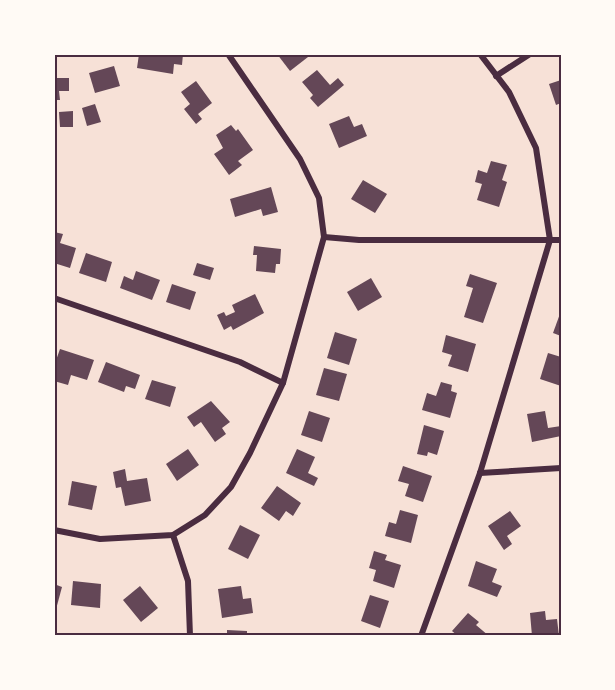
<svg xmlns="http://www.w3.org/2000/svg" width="615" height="690" viewBox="0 0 615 690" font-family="Karla,sans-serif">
	<rect width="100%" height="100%" fill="#f7e1d7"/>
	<!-- building -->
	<g fill="#644757">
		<polygon points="139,54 183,54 182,65 174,64 173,74 137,68"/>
		<polygon points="277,54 306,54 308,57 290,71"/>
		<polygon points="114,66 120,86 95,93 89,73"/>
		<polygon points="317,70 330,85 338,78 344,85 318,107 310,98 313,95 302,82"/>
		<polygon points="54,78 69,78 69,91 59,91 60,100 54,100"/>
		<polygon points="561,80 561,103 556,105 549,84"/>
		<polygon points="196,81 212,103 198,114 202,119 196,124 184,109 190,104 181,92"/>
		<polygon points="95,104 101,122 87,126 82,108"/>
		<polygon points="73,111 73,127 60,127 59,112"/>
		<polygon points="349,116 354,127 362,124 367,136 339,148 329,124"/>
		<polygon points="231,125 236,131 238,129 253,150 238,161 242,165 229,175 214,154 223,148 216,135"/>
		<polygon points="491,161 507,165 502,180 507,182 499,207 477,200 482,184 475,182 478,170 487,173"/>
		<polygon points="363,180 387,194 375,213 351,199"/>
		<polygon points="271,187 278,212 263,216 261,209 235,217 230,199"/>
		<polygon points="54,232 63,234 60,243 76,248 70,268 54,263"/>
		<polygon points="254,246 281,249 280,264 276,264 275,273 256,271 257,255 253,255"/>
		<polygon points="86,253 112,262 106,282 79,273"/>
		<polygon points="197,263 214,268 210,280 193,275"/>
		<polygon points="136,271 160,280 152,300 120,288 124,276 133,280"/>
		<polygon points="470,274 497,283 483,323 464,317 473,288 466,286"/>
		<polygon points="371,278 382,297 358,311 347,292"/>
		<polygon points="172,284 196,292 190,310 166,302"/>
		<polygon points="255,294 264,313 233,330 231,326 224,330 217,315 224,312 226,316 235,312 232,305"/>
		<polygon points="561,311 561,336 553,333"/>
		<polygon points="335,332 357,339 349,365 327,358"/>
		<polygon points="446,335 476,344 468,372 448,366 452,355 442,352"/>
		<polygon points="60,349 94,360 87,380 71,375 68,385 54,381 54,366"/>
		<polygon points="548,353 561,357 561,386 540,379"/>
		<polygon points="106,362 140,375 135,389 126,386 124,392 98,382"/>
		<polygon points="324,368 347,374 339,401 316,395"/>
		<polygon points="152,380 176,387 170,407 145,399"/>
		<polygon points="441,382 452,385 451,391 457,393 450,418 422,410 427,393 436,396"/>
		<polygon points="211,401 230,422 222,428 226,434 215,442 201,422 194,427 187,417"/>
		<polygon points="309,411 330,418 322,442 301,435"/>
		<polygon points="545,411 548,428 561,426 561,436 532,442 527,414"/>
		<polygon points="424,425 444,431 437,455 428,452 427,456 417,454"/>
		<polygon points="188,449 199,465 177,481 166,464"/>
		<polygon points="297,449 315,457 308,473 318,478 314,486 286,473"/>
		<polygon points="403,466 432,476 423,502 405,496 409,484 398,481"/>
		<polygon points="125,469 127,481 147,478 151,501 125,506 121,487 116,488 113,472"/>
		<polygon points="72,481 97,486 92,510 68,505"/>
		<polygon points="277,486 301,503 293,516 286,511 279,521 261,508"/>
		<polygon points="400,510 418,515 411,543 385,536 389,522 396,524"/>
		<polygon points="510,511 521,526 507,536 512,544 504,550 488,526"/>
		<polygon points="240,525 260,535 248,559 228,549"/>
		<polygon points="374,551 387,555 385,560 401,565 394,588 373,581 376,570 369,568"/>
		<polygon points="476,561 497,569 492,582 502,586 497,597 468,586"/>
		<polygon points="73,581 101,584 100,608 71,605"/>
		<polygon points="54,584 62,587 55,613 54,613"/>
		<polygon points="140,586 158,608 141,622 123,600"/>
		<polygon points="241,586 243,599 251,598 253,613 222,618 218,589"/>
		<polygon points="370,595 389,601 380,628 361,621"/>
		<polygon points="545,611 546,620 557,619 559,636 532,636 530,613"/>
		<polygon points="468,613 479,622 476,625 489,636 458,636 452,631"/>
		<polygon points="227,630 247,631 247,636 227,636"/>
	</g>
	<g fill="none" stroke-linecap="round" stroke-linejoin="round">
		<!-- minor -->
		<g stroke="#4a2c40" stroke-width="6">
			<polyline points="496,76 530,54"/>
			<polyline points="324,237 359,240 561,240"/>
			<polyline points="54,298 240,362 283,383"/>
			<polyline points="480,473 561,468"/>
			<polyline points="54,530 100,539 173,535 205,515 231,487 250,453 283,383 324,237 319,198 300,159 228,54"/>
			<polyline points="173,535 188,581 190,636"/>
			<polyline points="421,636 480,473 550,240 536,148 509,92 480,54"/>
		</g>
	</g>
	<!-- border -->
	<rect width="615" height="690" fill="none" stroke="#fffaf5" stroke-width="111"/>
	<rect x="56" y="56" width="504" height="578" fill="none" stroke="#4a2c40" stroke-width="2"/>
</svg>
